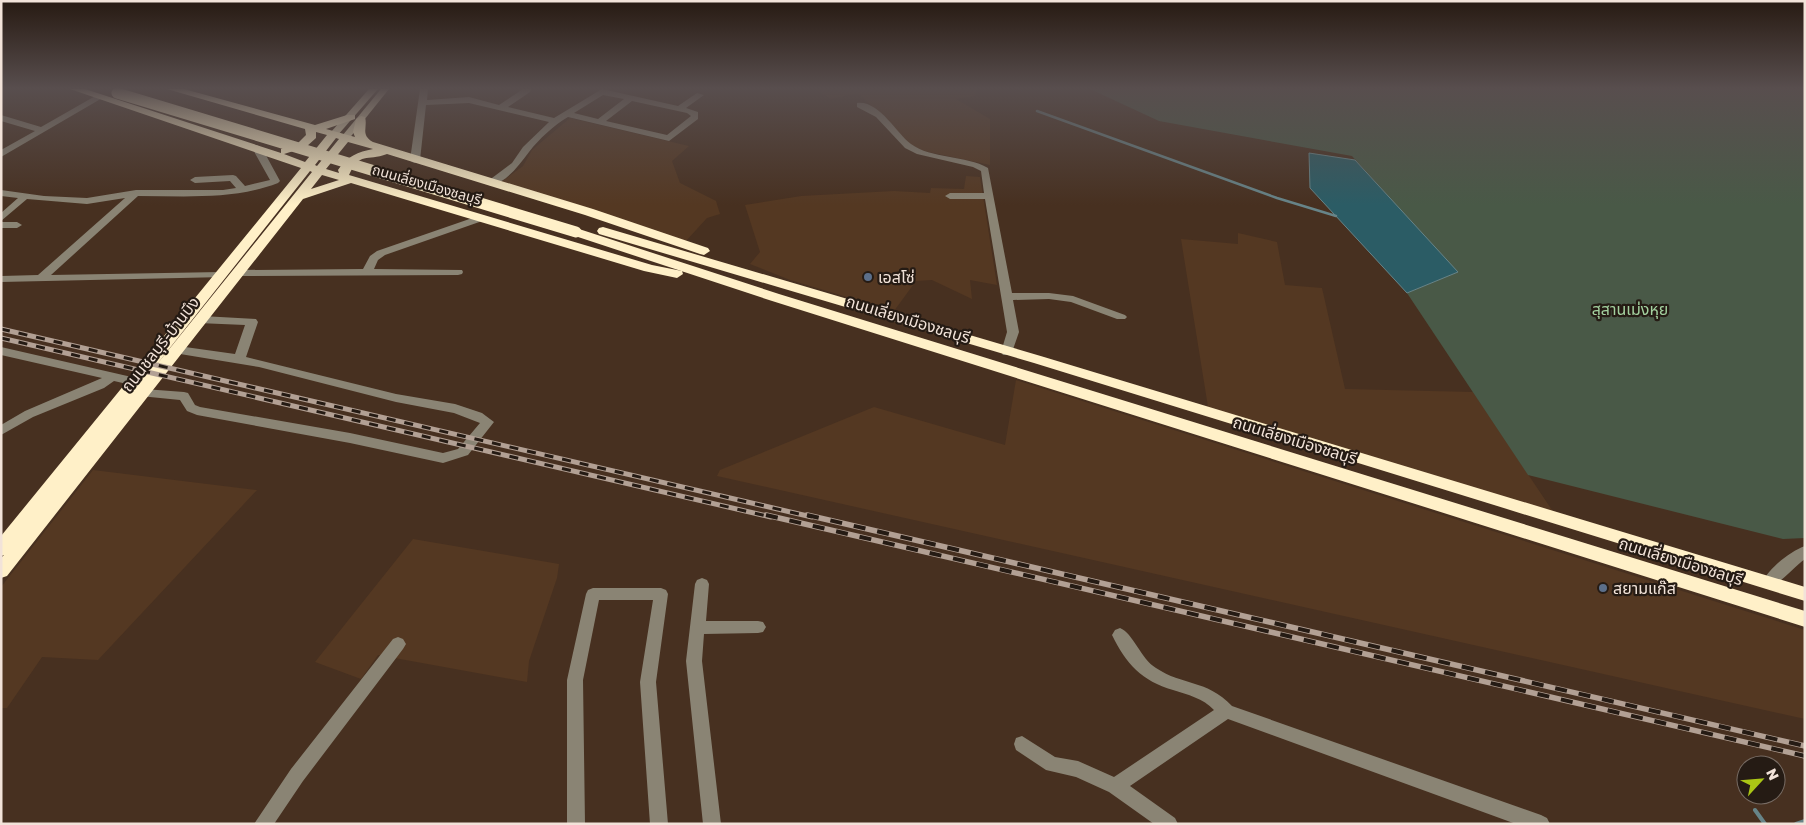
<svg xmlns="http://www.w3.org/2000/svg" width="1806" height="825" viewBox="0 0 1806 825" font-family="'Golos Text','Noto Sans Thai',sans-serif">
	<rect width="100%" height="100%" fill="#473020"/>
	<!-- built -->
	<g fill="#543822">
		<polygon points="815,89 977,89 975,96 956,99 990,119 990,165 924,151 912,146 858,93 831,99"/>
		<polygon points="570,118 689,146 672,161 680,183 716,201 720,214 707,218 686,241 500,183 523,166 532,150"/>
		<polygon points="966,176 980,177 997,285 970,280 972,299 932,280 916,281 894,311 790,280 750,264 760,252 745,205 801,196 894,191 930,193 931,188 964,189"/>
		<polygon points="1238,233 1277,242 1285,285 1322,288 1345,389 1473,392 1558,519 1209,413 1181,239 1238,244"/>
		<polygon points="1016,380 1805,630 1805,719 717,476 720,470 874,407 1005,445"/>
		<polygon points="93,470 257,490 98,660 42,657 7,708 1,708 1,587"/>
		<polygon points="413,539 559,564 557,578 529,661 527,682 378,655 361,679 315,662"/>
	</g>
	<!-- green -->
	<polygon fill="#495947" points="1090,89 1805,89 1805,538 1783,539 1528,475 1407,293 1457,272 1352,156 1159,121"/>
	<!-- water -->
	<polygon fill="#2b5c65" stroke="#678488" points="1309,153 1355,160 1458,272 1407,293 1310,188"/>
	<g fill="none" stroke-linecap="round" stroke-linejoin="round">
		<!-- stream-far1 -->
		<polyline stroke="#678488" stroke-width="2.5" points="1037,111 1277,198 1336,216"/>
		<!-- stream -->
		<g stroke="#678488" stroke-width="4">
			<polyline points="1755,810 1765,824"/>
			<polyline points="1796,824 1805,821"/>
		</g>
		<!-- minor -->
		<g fill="#8a8474" fill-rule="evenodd">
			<path d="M 420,89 L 428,89 L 427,100 L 469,97 L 499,105 L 523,89 L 531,89 L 530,92 L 508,107 L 554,118 L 602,89 L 678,106 L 697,93 L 704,95 L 686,108 L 698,112 L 698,119 L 669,141 L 568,117 C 554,125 539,139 529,152 C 519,165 508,181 491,186 L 486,183 L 488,181 L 512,163 L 523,147 L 549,122 L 469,103 L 426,105 L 420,160 L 415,163 L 412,162 L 410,160 ZM 603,95 L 624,99 L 598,119 L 574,113 ZM 632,101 L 687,113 L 691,116 L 667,135 L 606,121 Z"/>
			<polygon points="97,95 104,97 1,157 1,150 35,131 1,121 1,115 41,127"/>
			<path d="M 857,103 C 879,100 896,133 911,144 C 931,159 966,155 988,168 L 1012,293 L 1049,293 L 1073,296 L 1125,315 L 1127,317 L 1125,319 L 1117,319 L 1071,302 L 1049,299 L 1013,300 L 1019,332 L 1011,355 L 1003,355 L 1001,352 L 1007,332 L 985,199 L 950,199 L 945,196 L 950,193 L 984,193 L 981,171 L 973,167 L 917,154 L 905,148 L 876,117 L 857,107 Z"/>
			<path d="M 257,145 L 262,148 L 280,181 L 278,183 C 234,200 186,196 138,196 L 51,275 L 221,272 L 225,273 L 226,275 L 225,277 L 1,282 L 1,276 L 38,275 L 125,198 L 87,204 L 27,199 L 1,221 L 1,213 L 18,198 L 1,196 L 1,190 L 44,196 L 87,198 L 136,190 L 223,190 L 236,188 L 230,181 L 195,183 L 190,180 L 195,177 L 233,175 L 236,176 L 245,186 L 270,180 L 252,148 Z"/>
			<polygon points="481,215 485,216 485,220 385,255 378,260 374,269 462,270 463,272 462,274 458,275 239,276 234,273 239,270 363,269 370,256 377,251"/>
			<polygon points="1,222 17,222 22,225 17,228 1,228"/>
			<polygon points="202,316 256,319 258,322 246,357 396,394 455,404 482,413 494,422 468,455 443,463 350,443 197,415 187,411 180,400 140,396 138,393 140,390 144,389 184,392 188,393 195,405 200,407 350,433 443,453 458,449 480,423 454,413 396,402 259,367 174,353 172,350 178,346 235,354 245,325 198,323 196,320"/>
			<polygon points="1,347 136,378 142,382 136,386 114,381 104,388 33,417 1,435 1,425 25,411 102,378 1,355"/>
			<path d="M 1805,546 L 1805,559 C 1793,567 1775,591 1764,587 L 1762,583 C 1769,568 1789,552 1805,546 Z"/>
			<polygon points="702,578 707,580 709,584 706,621 758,621 763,622 766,627 763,632 758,633 704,634 702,661 721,824 703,824 686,661 695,584 697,580"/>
			<polygon points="593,588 661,588 666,590 668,594 656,682 668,824 650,824 640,682 653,600 599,600 583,680 585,824 567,824 567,680 586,594 588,590"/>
			<path d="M 1120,628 C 1133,633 1141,659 1156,668 C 1183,686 1206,679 1232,706 L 1541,815 L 1547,818 L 1550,824 L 1516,824 L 1228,719 L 1130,786 L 1175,818 L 1178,824 L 1154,824 L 1109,792 L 1076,777 L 1046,770 L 1016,750 L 1014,744 L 1016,738 L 1022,736 L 1055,757 L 1078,761 L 1114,777 L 1214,710 C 1203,698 1188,695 1173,690 C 1142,681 1126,664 1112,635 L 1115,630 Z"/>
			<polygon points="398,637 403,639 406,644 403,649 303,781 274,824 254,824 291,769 393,639"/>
		</g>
		<!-- major -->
		<g fill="#ded1b0" fill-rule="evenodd">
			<polygon points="369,89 378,89 337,136 331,136 331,132"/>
			<polygon points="381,89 389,89 348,140 342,140 342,136"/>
		</g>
		<!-- highway -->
		<g fill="#fff0c8" fill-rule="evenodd">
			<path d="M 70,89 L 85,89 L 281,153 L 281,149 L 298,143 L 306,135 L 305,129 L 167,89 L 184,89 L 315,125 L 347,115 L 355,115 L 355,119 L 326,129 L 355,137 L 353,132 L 356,119 L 361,116 L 365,117 C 368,128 360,134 373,142 L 593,209 L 708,248 L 710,251 L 704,255 L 700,254 L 585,215 L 387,154 C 366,162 360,151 349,175 L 652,265 L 682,271 L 683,274 L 677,278 L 644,271 L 351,183 L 303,199 L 7,576 L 1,578 L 1,558 L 4,555 L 1,556 L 1,536 L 301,168 ZM 316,132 L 327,135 L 305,162 L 284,154 L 306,147 L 316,138 ZM 336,138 L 339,139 L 317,166 L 315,165 ZM 348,142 L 373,149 C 358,152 347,156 338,170 L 339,173 L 326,169 ZM 310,171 L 312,172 L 154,368 ZM 322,175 L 339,180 L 311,189 Z"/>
			<polygon points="603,227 1044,357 1805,587 1805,601 1034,363 599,234 597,231 599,228"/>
			<polygon points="576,228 779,294 1805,611 1805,627 769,300 572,235 570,232 572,229"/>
		</g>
		<defs>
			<g id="rail-far1">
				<polyline points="1,329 812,517"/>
				<polyline points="1,338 771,517"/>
			</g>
			<g id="rail">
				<polyline points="766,515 1805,756"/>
				<polyline points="807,515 1805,746"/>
			</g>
		</defs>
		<!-- rail-far1 casing -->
		<use href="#rail-far1" stroke="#b2a094" stroke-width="5"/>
		<!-- rail casing -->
		<use href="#rail" stroke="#b2a094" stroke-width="5.5"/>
		<!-- rail-far1 -->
		<use href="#rail-far1" stroke="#251b14" stroke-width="3" stroke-dasharray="9" stroke-linecap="butt"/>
		<!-- rail -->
		<use href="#rail" stroke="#251b14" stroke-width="4" stroke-dasharray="12" stroke-linecap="butt"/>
		<!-- highway-bridge -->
		<polyline stroke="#fff0c8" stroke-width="11" points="117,93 576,232"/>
	</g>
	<!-- sky -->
	<linearGradient id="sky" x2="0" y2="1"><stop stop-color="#271a12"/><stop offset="0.43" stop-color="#584e4e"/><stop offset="1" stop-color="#584e4e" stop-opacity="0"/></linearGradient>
	<rect width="1806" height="205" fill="url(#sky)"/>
	<!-- markers -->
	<g fill="#5c6f8a" stroke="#251b14" stroke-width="2">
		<circle cx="868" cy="277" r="5"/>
		<circle cx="1603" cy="588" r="5"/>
	</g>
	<g text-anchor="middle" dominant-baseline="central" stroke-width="4.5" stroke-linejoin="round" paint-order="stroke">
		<!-- far-street labels -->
		<g font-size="14" fill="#f2e3d9" stroke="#251b14">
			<text transform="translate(427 184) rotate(16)">ถนนเลี่ยงเมืองชลบุรี</text>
		</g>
		<!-- poi labels -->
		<g font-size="16" fill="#f2e3d9" stroke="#251b14" text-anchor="start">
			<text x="878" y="277">เอสโซ่</text>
			<text x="1613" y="588">สยามแก๊ส</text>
		</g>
		<!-- park labels -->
		<g font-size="16" fill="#a3d19f" stroke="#251b14">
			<text x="1630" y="309">สุสานเม่งหุย</text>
		</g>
		<!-- street labels -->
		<g font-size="16" fill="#f2e3d9" stroke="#251b14">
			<text transform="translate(908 319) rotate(17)">ถนนเลี่ยงเมืองชลบุรี</text>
			<text transform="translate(160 344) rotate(-52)">ถนนชลบุรี-บ้านบึง</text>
			<text transform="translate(1295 440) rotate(17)">ถนนเลี่ยงเมืองชลบุรี</text>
			<text transform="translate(1681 561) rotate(17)">ถนนเลี่ยงเมืองชลบุรี</text>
		</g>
	</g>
	<!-- border -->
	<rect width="1806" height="825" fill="none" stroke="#f2e3d9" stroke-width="5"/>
	<!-- north arrow -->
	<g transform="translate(1761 780) rotate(64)"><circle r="24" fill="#251b14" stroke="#776b63"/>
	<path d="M0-4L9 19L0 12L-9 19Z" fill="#abc615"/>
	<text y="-8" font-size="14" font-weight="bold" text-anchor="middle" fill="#f2e3d9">N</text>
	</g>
</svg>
